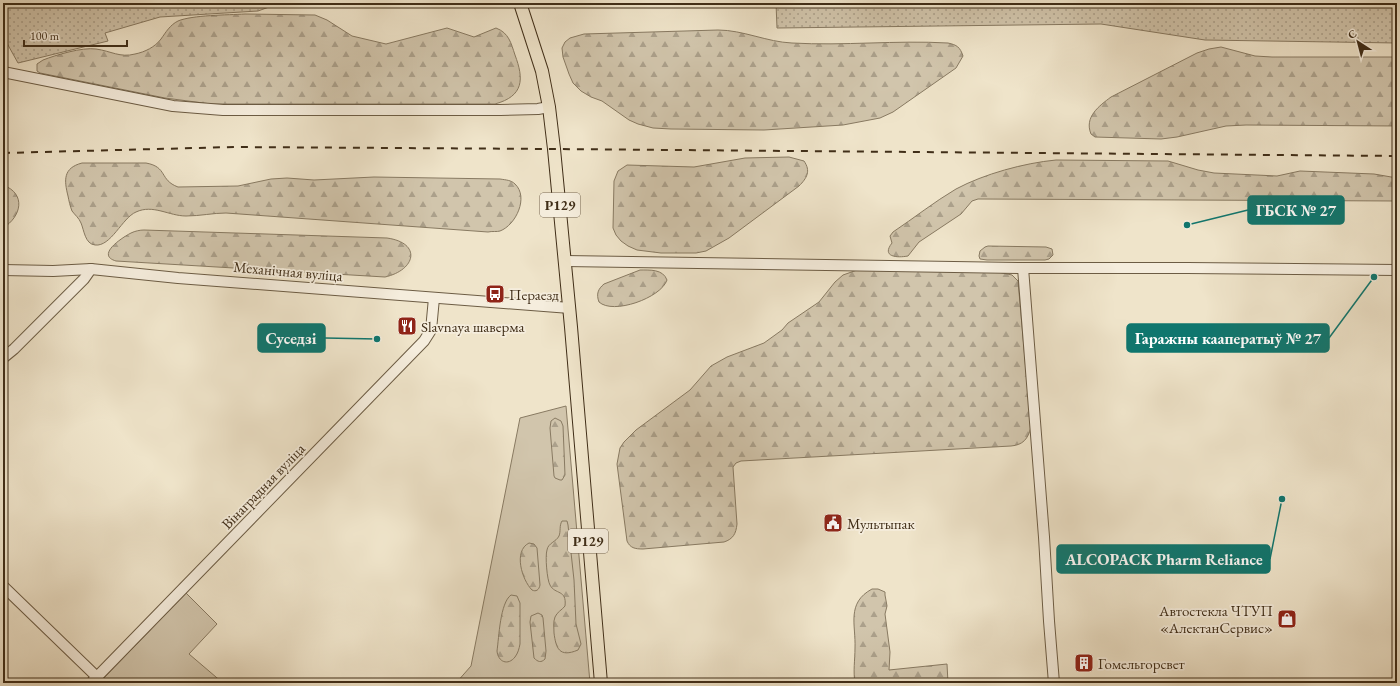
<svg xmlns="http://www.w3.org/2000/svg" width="1400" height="686" viewBox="0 0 1400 686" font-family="'EB Garamond',serif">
	<defs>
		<pattern id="forest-firs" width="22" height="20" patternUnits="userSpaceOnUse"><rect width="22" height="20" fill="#d1c5ac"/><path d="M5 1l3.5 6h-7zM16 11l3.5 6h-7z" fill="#aba08b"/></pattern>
		<pattern id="garden-dots" width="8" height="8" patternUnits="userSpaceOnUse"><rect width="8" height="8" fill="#d1c5ac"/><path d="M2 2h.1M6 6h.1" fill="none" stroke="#aba08b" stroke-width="1.8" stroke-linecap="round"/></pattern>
	</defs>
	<rect width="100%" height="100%" fill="#efe4ca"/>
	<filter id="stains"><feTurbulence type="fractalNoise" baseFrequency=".005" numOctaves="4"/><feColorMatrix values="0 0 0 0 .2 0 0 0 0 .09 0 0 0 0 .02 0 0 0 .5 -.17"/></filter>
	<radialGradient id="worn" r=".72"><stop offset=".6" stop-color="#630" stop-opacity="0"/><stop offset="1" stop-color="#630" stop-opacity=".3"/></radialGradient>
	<!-- grass -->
	<g fill="#d1c5ac" stroke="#887a62">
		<polygon points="566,406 590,683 456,683 471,666 520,418"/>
		<polygon points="186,593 217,624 189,654 223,683 99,683"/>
	</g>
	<!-- forest -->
	<g fill="url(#forest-firs)" stroke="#887a62">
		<path d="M 245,14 L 315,15 L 327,20 L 352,36 L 386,44 L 447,28 L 474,37 L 496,28 C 509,33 511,43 515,55 C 524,79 524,96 495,104 L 211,104 L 165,98 L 40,73 L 37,71 L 37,64 L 43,60 C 56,55 82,47 96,49 C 111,51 120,58 135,54 C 145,52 155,47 161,39 C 166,32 170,25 178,21 C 192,15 228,15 245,14 Z"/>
		<path d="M 718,30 C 743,30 767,42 792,43 C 844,46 896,40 948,43 C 957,45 960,47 963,56 L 956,68 L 893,112 L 880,118 L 843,125 L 764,130 L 671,129 L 653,128 L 638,124 L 629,120 L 602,101 L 591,97 L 581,91 L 573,83 L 569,74 L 563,57 L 562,48 L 565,42 L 570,38 L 584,34 Z"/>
		<path d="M 1221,47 L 1255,56 L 1272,57 L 1397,57 L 1397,126 L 1246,125 L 1226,126 L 1177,137 L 1161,139 L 1095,137 L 1091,134 C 1084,117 1099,106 1111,97 L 1197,53 L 1209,49 Z"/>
		<path d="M 789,157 L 804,161 C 811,171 807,178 799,186 L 729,238 L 706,251 L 696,253 L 661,253 L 637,250 L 628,246 L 621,241 L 616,235 L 613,228 L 614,181 L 618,171 L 627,165 L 694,167 L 745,158 Z"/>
		<path d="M 1056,160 L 1168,161 L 1198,170 L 1214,173 L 1277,176 L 1300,171 L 1374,174 L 1397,178 L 1397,201 L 978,199 L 972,201 L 961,214 L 919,242 L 908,256 C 897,258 881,257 892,243 L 890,236 L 893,232 C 914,218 934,202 956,189 C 984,174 1024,163 1056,160 Z"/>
		<path d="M 82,163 L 146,163 C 168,167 159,180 178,187 L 238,186 L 271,179 L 287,178 L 314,180 L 374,177 L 500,179 C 506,180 511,180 515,184 C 529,197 516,225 500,231 C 497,232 492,231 488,232 L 226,213 C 213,213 200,216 186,216 C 169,216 153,204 136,212 C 122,218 111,247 95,245 C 85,244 84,230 81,223 C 79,218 75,215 72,211 C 70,206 69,201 68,196 C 64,180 63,168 82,163 Z"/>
		<path d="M 3,185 C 27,194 21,217 3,228 Z"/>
		<path d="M 144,230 L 387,238 C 422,243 416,270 385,277 L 116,261 C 95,255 123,237 131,233 C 135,231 140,230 144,230 Z"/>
		<polygon points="988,246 1046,247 1052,249 1053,255 1049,259 1045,260 987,260 980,259 979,256 980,251 985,247"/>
		<path d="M 860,269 L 998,272 L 1012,275 L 1018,281 L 1031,427 C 1028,439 1023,445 1011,446 L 741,461 L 736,463 L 733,467 L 737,524 C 736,534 733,539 724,542 L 643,549 C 635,549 630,548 627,541 L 617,464 L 620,448 L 624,442 L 636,430 L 690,390 L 711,366 L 727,357 L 764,343 L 782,330 L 788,323 L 819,302 L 835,282 L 843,275 Z"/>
		<path d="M 640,270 C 650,270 663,269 667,280 C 661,298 613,315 599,302 C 596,294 598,289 604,284 Z"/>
		<polygon points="555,418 561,421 563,426 565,475 562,480 560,480 555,478 554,476 550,428 551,421"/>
		<path d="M 562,521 L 567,521 L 568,525 L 574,580 L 576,624 L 581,644 L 578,650 C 559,658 556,648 554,633 C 554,628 553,622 555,617 C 557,612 562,610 565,606 C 567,589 555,595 550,585 C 547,580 545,556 547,550 C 548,543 556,542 559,536 C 561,531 559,526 562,521 Z"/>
		<path d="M 529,543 L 534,544 L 537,548 L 540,585 C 539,590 536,592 532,590 C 522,580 513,551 529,543 Z"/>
		<path d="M 872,589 L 878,589 L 885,592 L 885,595 L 887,606 L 885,614 L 890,652 L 889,670 L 947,664 L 948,683 L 855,683 C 853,671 855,660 855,648 C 856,625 846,603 872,589 Z"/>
		<path d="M 511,595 L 517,596 L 520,603 L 520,644 C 519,649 518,653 515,657 C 508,666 498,662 497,651 C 499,637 500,603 511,595 Z"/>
		<path d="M 538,613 L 542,615 L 543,618 L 546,651 L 545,659 C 541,663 538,662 534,658 L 530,622 L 531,616 Z"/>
	</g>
	<!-- garden -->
	<g fill="url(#garden-dots)" stroke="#887a62">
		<polygon points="3,3 280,3 258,11 160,17 105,33 108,41 18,63 3,36"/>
		<polygon points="776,3 1397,3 1397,43 1205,40 1101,24 777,28"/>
	</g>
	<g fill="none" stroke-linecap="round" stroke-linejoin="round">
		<defs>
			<g id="minor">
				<polyline points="3,72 173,106 223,110 500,110 538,109 549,107"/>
				<polyline points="565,261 1023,268 1187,268 1397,270"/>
				<polyline points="1023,268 1044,537 1049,621 1054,683"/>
				<polyline points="3,270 53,271 91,269 178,278 570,308"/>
				<polyline points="3,358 14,349 84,279 91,269"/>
				<polyline points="3,586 97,677"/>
				<polyline points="91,683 424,341 431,330 434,298"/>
			</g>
			<polyline id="major" points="520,3 542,71 549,107 554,149 571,327 601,683"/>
		</defs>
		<!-- minor casing -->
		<use href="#minor" stroke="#6c5c44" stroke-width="12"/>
		<!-- major casing -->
		<use href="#major" stroke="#402e18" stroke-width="14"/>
		<!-- minor -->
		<use href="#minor" stroke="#f5eddd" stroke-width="10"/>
		<!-- major -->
		<use href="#major" stroke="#efe4ca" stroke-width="12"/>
		<!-- rail -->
		<polyline stroke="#402e18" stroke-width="2" stroke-dasharray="7 7" stroke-linecap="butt" points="3,153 234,147 554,149 1397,156"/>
	</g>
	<!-- icons -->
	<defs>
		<symbol id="bus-square" viewBox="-11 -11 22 22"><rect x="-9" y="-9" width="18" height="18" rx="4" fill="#8f2418" stroke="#f5eddd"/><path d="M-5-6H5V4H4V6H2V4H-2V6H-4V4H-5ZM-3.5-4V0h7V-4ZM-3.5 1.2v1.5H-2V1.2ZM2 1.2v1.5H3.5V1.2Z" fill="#fff"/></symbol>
		<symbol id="restaurant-square" viewBox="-11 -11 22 22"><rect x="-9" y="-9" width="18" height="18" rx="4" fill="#8f2418" stroke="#f5eddd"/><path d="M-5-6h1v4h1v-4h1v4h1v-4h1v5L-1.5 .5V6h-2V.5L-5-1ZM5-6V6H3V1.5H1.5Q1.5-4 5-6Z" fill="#fff"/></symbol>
		<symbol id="civic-square" viewBox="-11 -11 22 22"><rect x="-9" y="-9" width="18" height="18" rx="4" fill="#8f2418" stroke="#f5eddd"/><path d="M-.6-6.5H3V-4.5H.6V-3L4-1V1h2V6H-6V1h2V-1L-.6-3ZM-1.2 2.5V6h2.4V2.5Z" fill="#fff"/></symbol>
		<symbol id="shop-square" viewBox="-11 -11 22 22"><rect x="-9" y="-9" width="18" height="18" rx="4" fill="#8f2418" stroke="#f5eddd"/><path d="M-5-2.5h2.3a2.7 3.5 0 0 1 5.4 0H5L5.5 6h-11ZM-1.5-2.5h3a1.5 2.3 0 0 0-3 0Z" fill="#fff"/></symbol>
		<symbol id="building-square" viewBox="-11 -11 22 22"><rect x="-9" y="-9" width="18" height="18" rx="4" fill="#8f2418" stroke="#f5eddd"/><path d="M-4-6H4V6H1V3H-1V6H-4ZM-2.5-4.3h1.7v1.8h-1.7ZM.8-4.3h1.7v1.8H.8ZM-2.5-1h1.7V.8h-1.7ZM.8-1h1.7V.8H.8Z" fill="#fff"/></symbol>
	</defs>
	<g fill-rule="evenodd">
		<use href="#bus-square" x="484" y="283" width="22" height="22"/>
		<use href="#restaurant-square" x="396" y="315" width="22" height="22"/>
		<use href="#civic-square" x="822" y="512" width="22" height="22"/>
		<use href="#shop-square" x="1276" y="608" width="22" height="22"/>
		<use href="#building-square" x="1073" y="652" width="22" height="22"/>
	</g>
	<g text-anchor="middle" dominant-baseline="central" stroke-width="3.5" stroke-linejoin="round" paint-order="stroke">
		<!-- shield labels -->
		<g fill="#f5eddd" stroke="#766753" stroke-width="1">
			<rect x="540" y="193" width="40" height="24" rx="3"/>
			<rect x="568" y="529" width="40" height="24" rx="3"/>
		</g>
		<g font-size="14" font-weight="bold" fill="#402e18">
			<text x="560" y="205">Р129</text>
			<text x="588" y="541">Р129</text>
		</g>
		<!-- street labels -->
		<g font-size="15" fill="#402e18" stroke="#f5eddd">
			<text transform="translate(288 271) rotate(5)">Механічная вуліца</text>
			<text transform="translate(263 486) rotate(-46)">Вінаградная вуліца</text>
		</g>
		<!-- poi labels -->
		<g font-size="15" fill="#402e18" stroke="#f5eddd" text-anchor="start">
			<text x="509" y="294">Пераезд</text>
			<text x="421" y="326">Slavnaya шаверма</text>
			<text x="847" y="523">Мультыпак</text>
			<text x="1273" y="610" text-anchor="end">Автостекла ЧТУП<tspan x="1273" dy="17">«АлектанСервис»</tspan></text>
			<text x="1098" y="663">Гомельгорсвет</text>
		</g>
	</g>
	<!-- callouts -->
	<path fill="none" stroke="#0f766e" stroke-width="1.5" d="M1187 225L1248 210M377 339L325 338M1374 277L1329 338M1282 499L1270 559"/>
	<g fill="#0f766e" stroke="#f5eddd" stroke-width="1.5">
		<circle cx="1187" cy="225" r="4"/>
		<circle cx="377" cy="339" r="4"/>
		<circle cx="1374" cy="277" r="4"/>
		<circle cx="1282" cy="499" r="4"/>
	</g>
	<g fill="#0f766e" stroke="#0f766e" stroke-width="1.5">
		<rect x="1248" y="196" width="96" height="28" rx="4"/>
		<rect x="258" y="324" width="67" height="28" rx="4"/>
		<rect x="1127" y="324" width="202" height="28" rx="4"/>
		<rect x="1057" y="545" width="213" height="28" rx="4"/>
	</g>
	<g font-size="16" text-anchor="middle" font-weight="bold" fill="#fff">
		<text x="1296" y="216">ГБСК № 27</text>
		<text x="291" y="344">Суседзі</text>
		<text x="1228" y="344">Гаражны кааператыў № 27</text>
		<text x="1164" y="565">ALCOPACK Pharm Reliance</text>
	</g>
	<!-- margin -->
	<rect width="1400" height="686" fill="none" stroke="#efe4ca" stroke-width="16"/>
	<rect x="4" y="4" width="1392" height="678" fill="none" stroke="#402e18" stroke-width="2"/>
	<rect x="8" y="8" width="1384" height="670" fill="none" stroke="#402e18"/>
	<!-- north arrow -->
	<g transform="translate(1358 42) rotate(324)" stroke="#f5eddd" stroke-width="3" paint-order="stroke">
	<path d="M0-3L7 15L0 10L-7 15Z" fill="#402e18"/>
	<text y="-6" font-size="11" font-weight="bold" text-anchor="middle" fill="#402e18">С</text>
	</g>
	<!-- scale -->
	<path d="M24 40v6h103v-6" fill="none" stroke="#402e18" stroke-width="2"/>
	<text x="30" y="40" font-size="12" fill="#402e18" stroke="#f5eddd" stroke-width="3" paint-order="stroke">100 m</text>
	<rect width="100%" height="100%" filter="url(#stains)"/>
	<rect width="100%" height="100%" fill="url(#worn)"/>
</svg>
